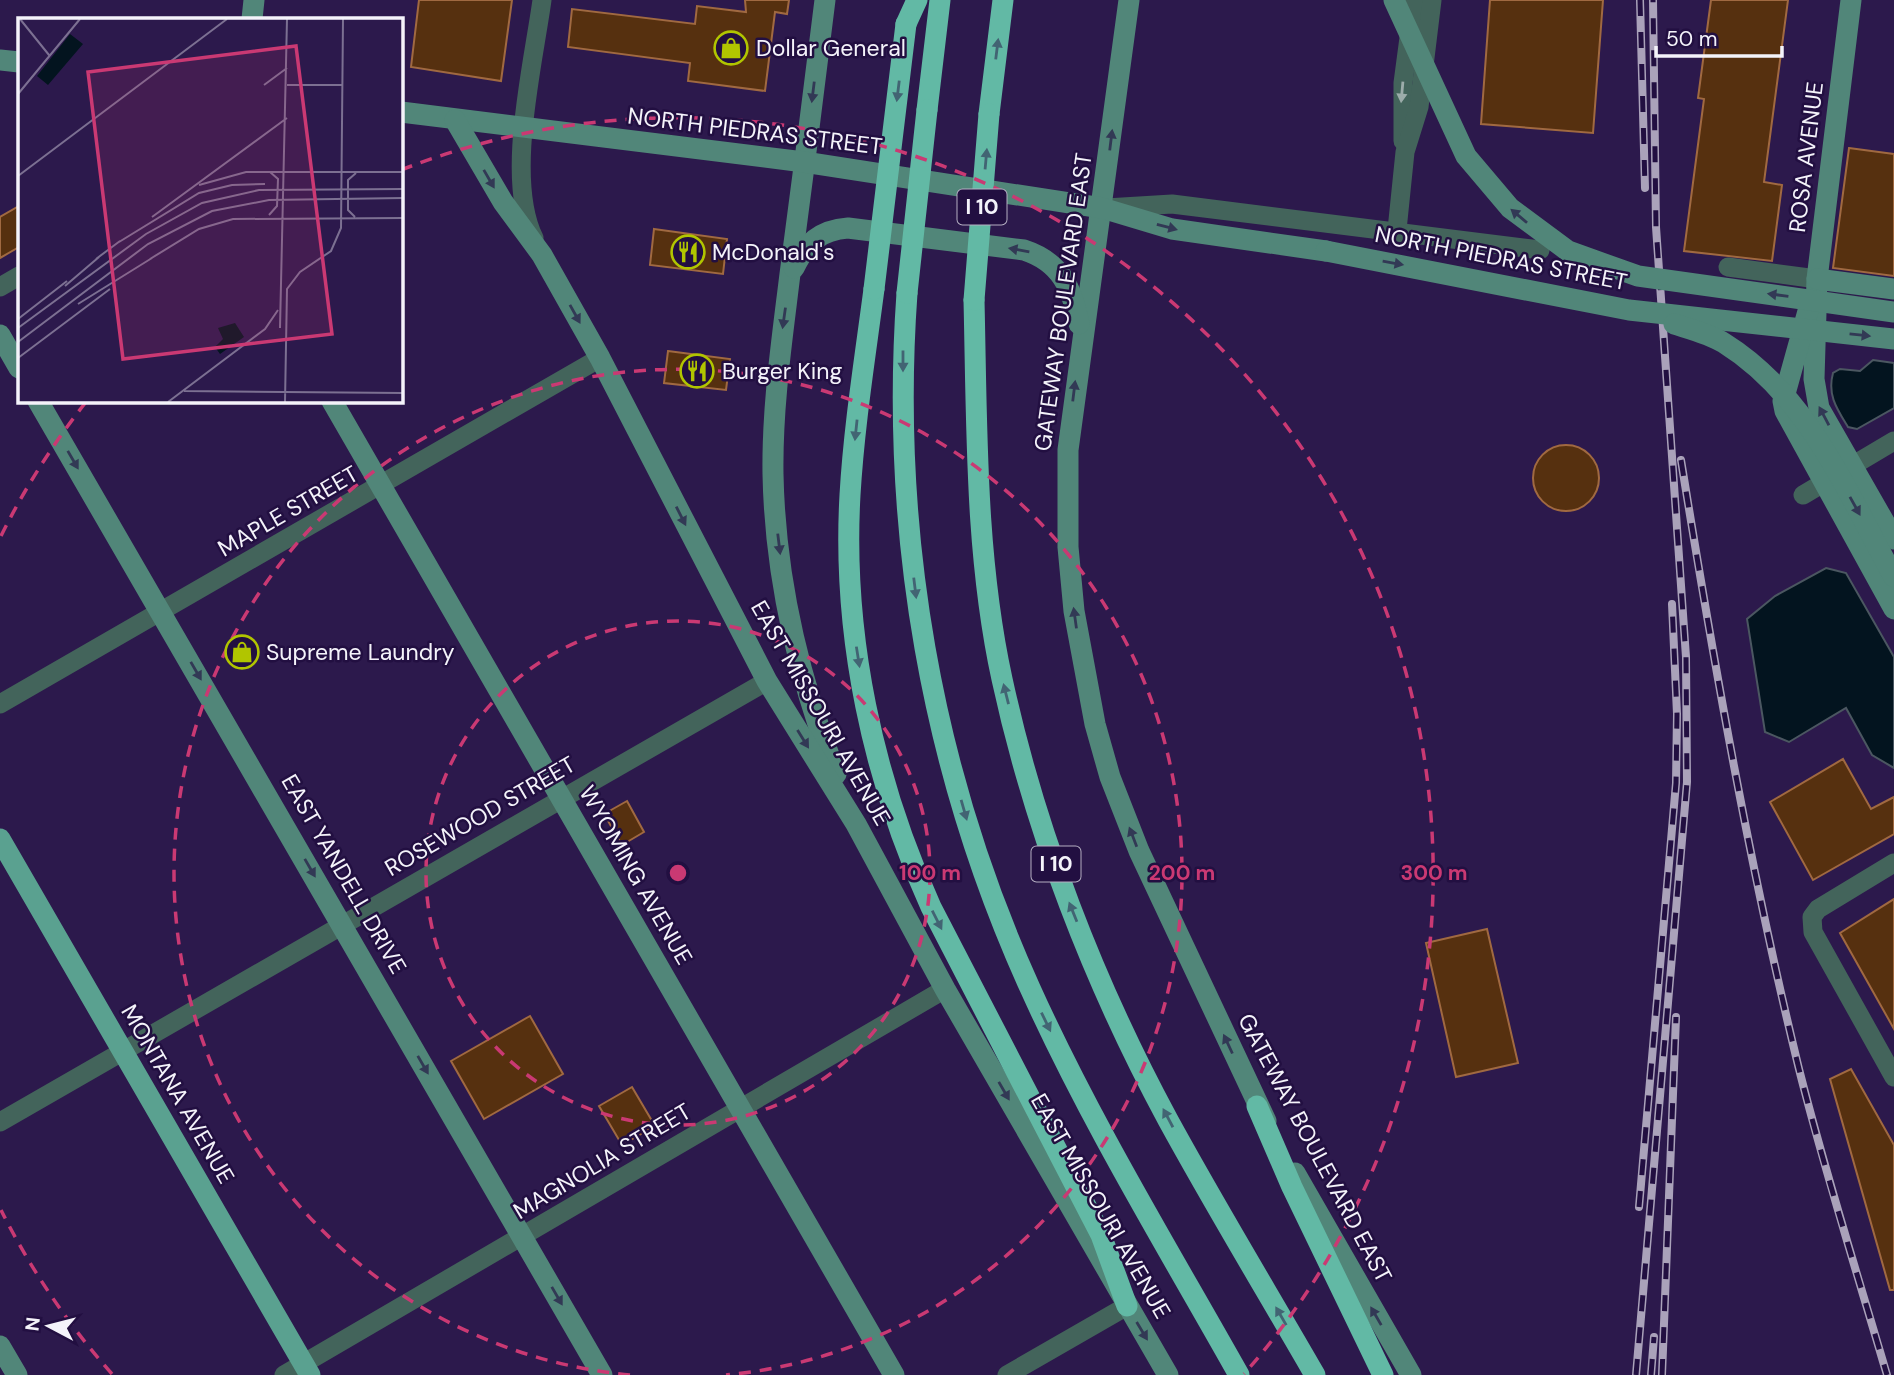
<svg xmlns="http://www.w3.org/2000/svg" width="1894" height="1375" viewBox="0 0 1894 1375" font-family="'DM Sans',sans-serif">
	<rect width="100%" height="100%" fill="#2c194c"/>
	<!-- water -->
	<g fill="#03141f" stroke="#4b5761" stroke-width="2">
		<path d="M 1873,360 L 1894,363 L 1894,408 L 1857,429 L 1848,427 C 1837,409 1827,395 1833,373 L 1840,369 L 1860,371 Z"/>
		<polygon points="1826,568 1846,573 1894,657 1894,768 1872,755 1846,708 1789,742 1765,732 1747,619 1775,596"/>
	</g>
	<!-- building -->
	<g fill="#56300f" stroke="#a06941" stroke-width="2">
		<polygon points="419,0 512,0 501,81 411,67"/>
		<polygon points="745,0 789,0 787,14 775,12 765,91 688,81 690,63 568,47 572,9 695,24 697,6 746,12"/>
		<polygon points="1490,0 1603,0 1593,133 1481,124"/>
		<polygon points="1711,0 1788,0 1764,182 1782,185 1772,261 1684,251 1704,99 1698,98"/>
		<polygon points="1849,148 1894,154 1894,276 1833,268"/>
		<polygon points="19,206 19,247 0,258 0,217"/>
		<polygon points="654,229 727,239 723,274 650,265"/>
		<polygon points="668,351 730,359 726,390 664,383"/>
		<circle cx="1566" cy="478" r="33"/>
		<polygon points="1843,759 1871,809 1894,797 1894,834 1813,880 1770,802"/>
		<polygon points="627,801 644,832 622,845 604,814"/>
		<polygon points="1894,899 1894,1029 1840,933"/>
		<polygon points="1487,929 1518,1063 1456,1077 1426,943"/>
		<polygon points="530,1016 563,1074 484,1119 451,1061"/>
		<polygon points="1851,1069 1894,1145 1894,1290 1890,1290 1830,1079"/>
		<polygon points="632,1087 655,1126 622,1145 599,1106"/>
	</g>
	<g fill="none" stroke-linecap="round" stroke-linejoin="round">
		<!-- street -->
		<g stroke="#43645b" stroke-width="19">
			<polyline points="1403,141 1403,83 1414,0"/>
			<polyline points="1106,208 1172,204 1540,250"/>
			<polyline points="1397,230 1405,152 1419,107 1432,0"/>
			<path d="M 534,238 C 505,179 533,66 542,0"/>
			<polyline points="1728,267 1817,279"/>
			<polyline points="0,287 19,276"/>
			<polyline points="1803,495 1894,441"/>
			<polyline points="0,704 600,358"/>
			<polyline points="1894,863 1818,909 1812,917 1813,932 1894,1077"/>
			<polyline points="0,1122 767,681"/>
			<polyline points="284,1375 945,989"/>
			<polyline points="1007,1375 1127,1306"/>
		</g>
		<!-- secondary -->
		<g stroke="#518679" stroke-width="21">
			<path d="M 825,0 C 814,91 802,183 790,274 C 782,340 772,407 773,474 C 775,577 799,679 836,774"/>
			<polyline points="1129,0 1068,450 1068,547 1074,611 1095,724 1110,777 1139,851 1266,1121"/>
			<polyline points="1851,0 1817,279 1814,379 1819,408 1894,539"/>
			<polyline points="252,19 254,0"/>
			<polyline points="0,60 19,62"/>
			<polyline points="401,112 804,162 1102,208 1172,229 1326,251"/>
			<polyline points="455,120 503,202 542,255 600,358 767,681 856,824 945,989 1168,1375"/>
			<path d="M 794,268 C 806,243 820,230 848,228 L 1024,250 C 1061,262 1072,288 1079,324"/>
			<polyline points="1817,279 1894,289"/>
			<polyline points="1808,311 1783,401 1785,411 1894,609"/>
			<polyline points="0,335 19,368"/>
			<polyline points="38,401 602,1375"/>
			<polyline points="332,401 894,1375"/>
			<polyline points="1295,1173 1411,1375"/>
			<polyline points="0,1346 17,1375"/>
		</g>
		<!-- primary -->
		<polyline stroke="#5aa190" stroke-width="21" points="0,839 310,1375"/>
		<!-- highway -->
		<g stroke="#62b9a5" stroke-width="21">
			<polyline points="906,24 917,0"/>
			<polyline points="927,110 940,0"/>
			<polyline points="989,114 1003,0"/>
			<path d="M 874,289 C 865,358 854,426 850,495 C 842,636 873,779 931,907 L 1101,1235 L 1127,1306"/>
			<path d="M 907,293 C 890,531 931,770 1030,988 C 1090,1121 1167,1247 1239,1375"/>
			<path d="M 974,300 C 977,426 975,555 1002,679 C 1035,831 1094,983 1168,1120 C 1215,1206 1266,1290 1315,1375"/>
			<polyline points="1257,1106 1292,1187 1383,1375"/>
		</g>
		<defs>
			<g id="rail">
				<polyline points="1640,0 1645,188"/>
				<path d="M 1681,460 C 1714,664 1750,869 1799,1069 C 1825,1172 1857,1273 1887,1375"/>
				<polyline points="1639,1207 1676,783 1677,714 1672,604"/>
				<polyline points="1636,1375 1687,782 1686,657 1656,227 1653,0"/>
				<polyline points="1651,1375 1654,1337"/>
				<polyline points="1662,1375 1676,1017"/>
			</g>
		</defs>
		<!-- rail casing -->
		<use href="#rail" stroke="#aaa2ba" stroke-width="8"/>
		<!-- rail -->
		<use href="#rail" stroke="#220f41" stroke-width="5" stroke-dasharray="16" stroke-linecap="butt"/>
		<!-- secondary-bridge -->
		<g stroke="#518679" stroke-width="21">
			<polyline points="1394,0 1466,156 1510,208 1568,251 1638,276 1894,312"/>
			<polyline points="1326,251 1629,310 1894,339"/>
			<path d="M 1674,324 C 1690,329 1710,334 1724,343 C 1809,396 1847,493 1894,577"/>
		</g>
		<!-- highway-bridge -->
		<g stroke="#62b9a5" stroke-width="21">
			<polyline points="874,289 906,24"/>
			<polyline points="907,293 927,110"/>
			<polyline points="974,300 989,114"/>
		</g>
	</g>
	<!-- one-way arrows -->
	<defs><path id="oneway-solid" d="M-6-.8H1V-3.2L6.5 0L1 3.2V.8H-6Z" transform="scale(1.75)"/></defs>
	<g fill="#426473">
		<use href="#oneway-solid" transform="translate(997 49) rotate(-83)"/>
		<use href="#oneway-solid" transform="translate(898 91) rotate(97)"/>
		<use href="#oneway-solid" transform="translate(986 159) rotate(-85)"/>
		<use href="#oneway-solid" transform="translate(903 361) rotate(90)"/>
		<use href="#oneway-solid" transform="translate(856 430) rotate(96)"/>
		<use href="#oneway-solid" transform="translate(915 588) rotate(83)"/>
		<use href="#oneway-solid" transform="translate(858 657) rotate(81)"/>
		<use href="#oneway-solid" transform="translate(1006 694) rotate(-104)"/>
		<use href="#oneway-solid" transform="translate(964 810) rotate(74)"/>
		<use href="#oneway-solid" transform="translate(1073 912) rotate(-112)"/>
		<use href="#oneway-solid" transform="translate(937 920) rotate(63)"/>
		<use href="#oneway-solid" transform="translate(1046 1022) rotate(64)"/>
		<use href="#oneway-solid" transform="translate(1168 1118) rotate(-118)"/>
		<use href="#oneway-solid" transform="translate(1281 1316) rotate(-120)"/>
	</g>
	<g fill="#323955">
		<use href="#oneway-solid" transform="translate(813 92) rotate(97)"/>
		<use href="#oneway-solid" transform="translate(1111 140) rotate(-83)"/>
		<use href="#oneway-solid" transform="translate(489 179) rotate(60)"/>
		<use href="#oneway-solid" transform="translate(1519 216) rotate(-140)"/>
		<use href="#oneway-solid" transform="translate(1167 227) rotate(15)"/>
		<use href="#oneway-solid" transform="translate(1019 250) rotate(-170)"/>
		<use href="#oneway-solid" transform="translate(1393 263) rotate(10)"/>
		<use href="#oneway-solid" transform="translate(1778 295) rotate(-172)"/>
		<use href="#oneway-solid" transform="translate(575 314) rotate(61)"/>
		<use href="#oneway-solid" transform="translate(784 318) rotate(98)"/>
		<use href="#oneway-solid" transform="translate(1860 335) rotate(6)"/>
		<use href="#oneway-solid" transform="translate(1074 391) rotate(-83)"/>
		<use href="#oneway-solid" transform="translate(1824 416) rotate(-118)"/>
		<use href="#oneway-solid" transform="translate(73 460) rotate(60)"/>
		<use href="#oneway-solid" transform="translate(1855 506) rotate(61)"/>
		<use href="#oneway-solid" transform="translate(681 516) rotate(63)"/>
		<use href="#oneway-solid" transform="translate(779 544) rotate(83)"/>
		<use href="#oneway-solid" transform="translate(1075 618) rotate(-98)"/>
		<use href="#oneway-solid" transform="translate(196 671) rotate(60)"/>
		<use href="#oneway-solid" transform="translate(803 739) rotate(58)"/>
		<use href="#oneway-solid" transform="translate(1133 837) rotate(-111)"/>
		<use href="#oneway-solid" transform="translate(310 868) rotate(60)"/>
		<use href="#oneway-solid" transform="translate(1228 1044) rotate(-115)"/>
		<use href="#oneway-solid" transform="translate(423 1065) rotate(60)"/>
		<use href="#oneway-solid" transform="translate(1004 1091) rotate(60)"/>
		<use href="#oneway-solid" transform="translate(557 1296) rotate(60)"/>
		<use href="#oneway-solid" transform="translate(1376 1316) rotate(-120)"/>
		<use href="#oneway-solid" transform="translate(1142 1331) rotate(59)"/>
	</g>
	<use fill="#9cacaa" href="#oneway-solid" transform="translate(1402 92) rotate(95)"/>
	<!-- distance rings -->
	<g fill="none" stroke="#ca3973" stroke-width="3.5" stroke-dasharray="12 9">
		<circle cx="678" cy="873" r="252"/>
		<path d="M630 1375A504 504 0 1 1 726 1375"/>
		<path d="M112 1374A756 756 0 0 1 1 1210M1 536A756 756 0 0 1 86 402M401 170A756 756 0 0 1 1244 1374"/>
	</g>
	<!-- icons -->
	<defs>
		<symbol id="shop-ring" viewBox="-11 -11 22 22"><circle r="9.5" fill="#220f41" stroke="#b1c500" stroke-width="1.5"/><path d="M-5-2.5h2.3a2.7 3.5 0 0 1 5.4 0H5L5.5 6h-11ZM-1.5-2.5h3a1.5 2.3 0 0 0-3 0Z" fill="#b1c500"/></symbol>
		<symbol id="restaurant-ring" viewBox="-11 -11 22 22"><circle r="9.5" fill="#220f41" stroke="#b1c500" stroke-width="1.5"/><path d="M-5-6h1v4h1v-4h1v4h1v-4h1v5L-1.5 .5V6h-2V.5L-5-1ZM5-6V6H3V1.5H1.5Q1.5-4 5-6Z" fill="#b1c500"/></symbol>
	</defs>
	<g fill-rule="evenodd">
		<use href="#shop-ring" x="712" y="29" width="38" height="38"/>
		<use href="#restaurant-ring" x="669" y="233" width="38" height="38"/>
		<use href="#restaurant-ring" x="678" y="352" width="38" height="38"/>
		<use href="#shop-ring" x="223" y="633" width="38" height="38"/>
	</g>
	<g text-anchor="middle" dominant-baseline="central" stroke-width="5" stroke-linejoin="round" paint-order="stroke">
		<!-- shield labels -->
		<g fill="#220f41" stroke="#b5afc2" stroke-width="2">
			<rect x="957.5" y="189.5" width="49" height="35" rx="5"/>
			<rect x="1031.5" y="846.5" width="49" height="35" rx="5"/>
		</g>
		<g font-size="21" font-weight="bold" fill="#f4f3fa">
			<text x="982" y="207">I 10</text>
			<text x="1056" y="864">I 10</text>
		</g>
		<!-- poi labels -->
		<g font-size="23" fill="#f4f3fa" stroke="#220f41" text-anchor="start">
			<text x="756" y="48">Dollar General</text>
			<text x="712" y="252">McDonald's</text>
			<text x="722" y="371">Burger King</text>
			<text x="266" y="652">Supreme Laundry</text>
		</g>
		<!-- street labels -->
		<g font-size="23" fill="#f4f3fa" stroke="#220f41">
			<text transform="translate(755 131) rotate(7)">NORTH PIEDRAS STREET</text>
			<text transform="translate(1806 157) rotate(-83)">ROSA AVENUE</text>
			<text transform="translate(1501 258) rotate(11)">NORTH PIEDRAS STREET</text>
			<text transform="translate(1063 302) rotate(-82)">GATEWAY BOULEVARD EAST</text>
			<text transform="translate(288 511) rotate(-30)">MAPLE STREET</text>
			<text transform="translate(821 713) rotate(60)">EAST MISSOURI AVENUE</text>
			<text transform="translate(480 816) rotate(-30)">ROSEWOOD STREET</text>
			<text transform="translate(344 874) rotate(60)">EAST YANDELL DRIVE</text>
			<text transform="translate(636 875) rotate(60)">WYOMING AVENUE</text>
			<text transform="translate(178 1094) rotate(60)">MONTANA AVENUE</text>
			<text transform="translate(1315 1148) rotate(62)">GATEWAY BOULEVARD EAST</text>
			<text transform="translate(602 1161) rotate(-31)">MAGNOLIA STREET</text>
			<text transform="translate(1101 1206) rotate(60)">EAST MISSOURI AVENUE</text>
		</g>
	</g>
	<!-- overview -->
	<g transform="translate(18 18)">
		<rect width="385" height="385" fill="#2c194c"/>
		<path d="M 52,16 L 65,26 L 30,67 L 19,58 ZM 217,305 L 226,319 L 202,336 L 197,329 L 205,321 L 200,310 Z" fill="#03141f"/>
		<path fill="none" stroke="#7c7092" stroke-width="2" d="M 2,1 L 31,37M 246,67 L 269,50M 269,67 L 325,67M 0,76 L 62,1M 0,158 L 209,1M 181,167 L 228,154 L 385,154M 251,197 L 259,188 L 260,161 L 252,154M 134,199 L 269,100M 337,199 L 330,192 L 330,162 L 338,155M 101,224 L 181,175 L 214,167 L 247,166M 78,241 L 102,223M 132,241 L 181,211 L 215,201 L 385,200M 47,268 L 81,239M 60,286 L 134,240M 0,301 L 49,263M 0,310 L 128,216 L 184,185 L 241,172 L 385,171M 262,310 L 269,1M 0,324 L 130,226 L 194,193 L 251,182 L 385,180M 0,340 L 92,271M 166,373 L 385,375M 150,384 L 247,311 L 260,292M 267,384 L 269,271 L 282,254 L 313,233 L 323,210 L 325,1"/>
		<path fill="#ca3973" fill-opacity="0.15" stroke="#ca3973" stroke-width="3.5" d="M 278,28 L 314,316 L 105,341 L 70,54 Z"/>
		<rect width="385" height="385" fill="none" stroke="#f4f3fa" stroke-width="3.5"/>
	</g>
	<circle cx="678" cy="873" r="10" fill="#ca3973" stroke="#220f41" stroke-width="3.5"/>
	<g font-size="21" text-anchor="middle" font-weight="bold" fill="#ca3973" stroke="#220f41" stroke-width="5" stroke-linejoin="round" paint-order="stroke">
		<text x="930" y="880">100 m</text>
		<text x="1182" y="880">200 m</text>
		<text x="1434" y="880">300 m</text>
	</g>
	<!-- north arrow -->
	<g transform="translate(49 1326) rotate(277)" stroke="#220f41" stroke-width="5" paint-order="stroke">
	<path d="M0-5L12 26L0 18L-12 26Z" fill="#f4f3fa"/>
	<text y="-10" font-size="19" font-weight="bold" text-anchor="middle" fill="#f4f3fa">N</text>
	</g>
	<!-- scale -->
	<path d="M1656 46v10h126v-10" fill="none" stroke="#f4f3fa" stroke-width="3.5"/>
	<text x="1666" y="46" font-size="21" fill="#f4f3fa" stroke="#220f41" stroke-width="5" paint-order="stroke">50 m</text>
</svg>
